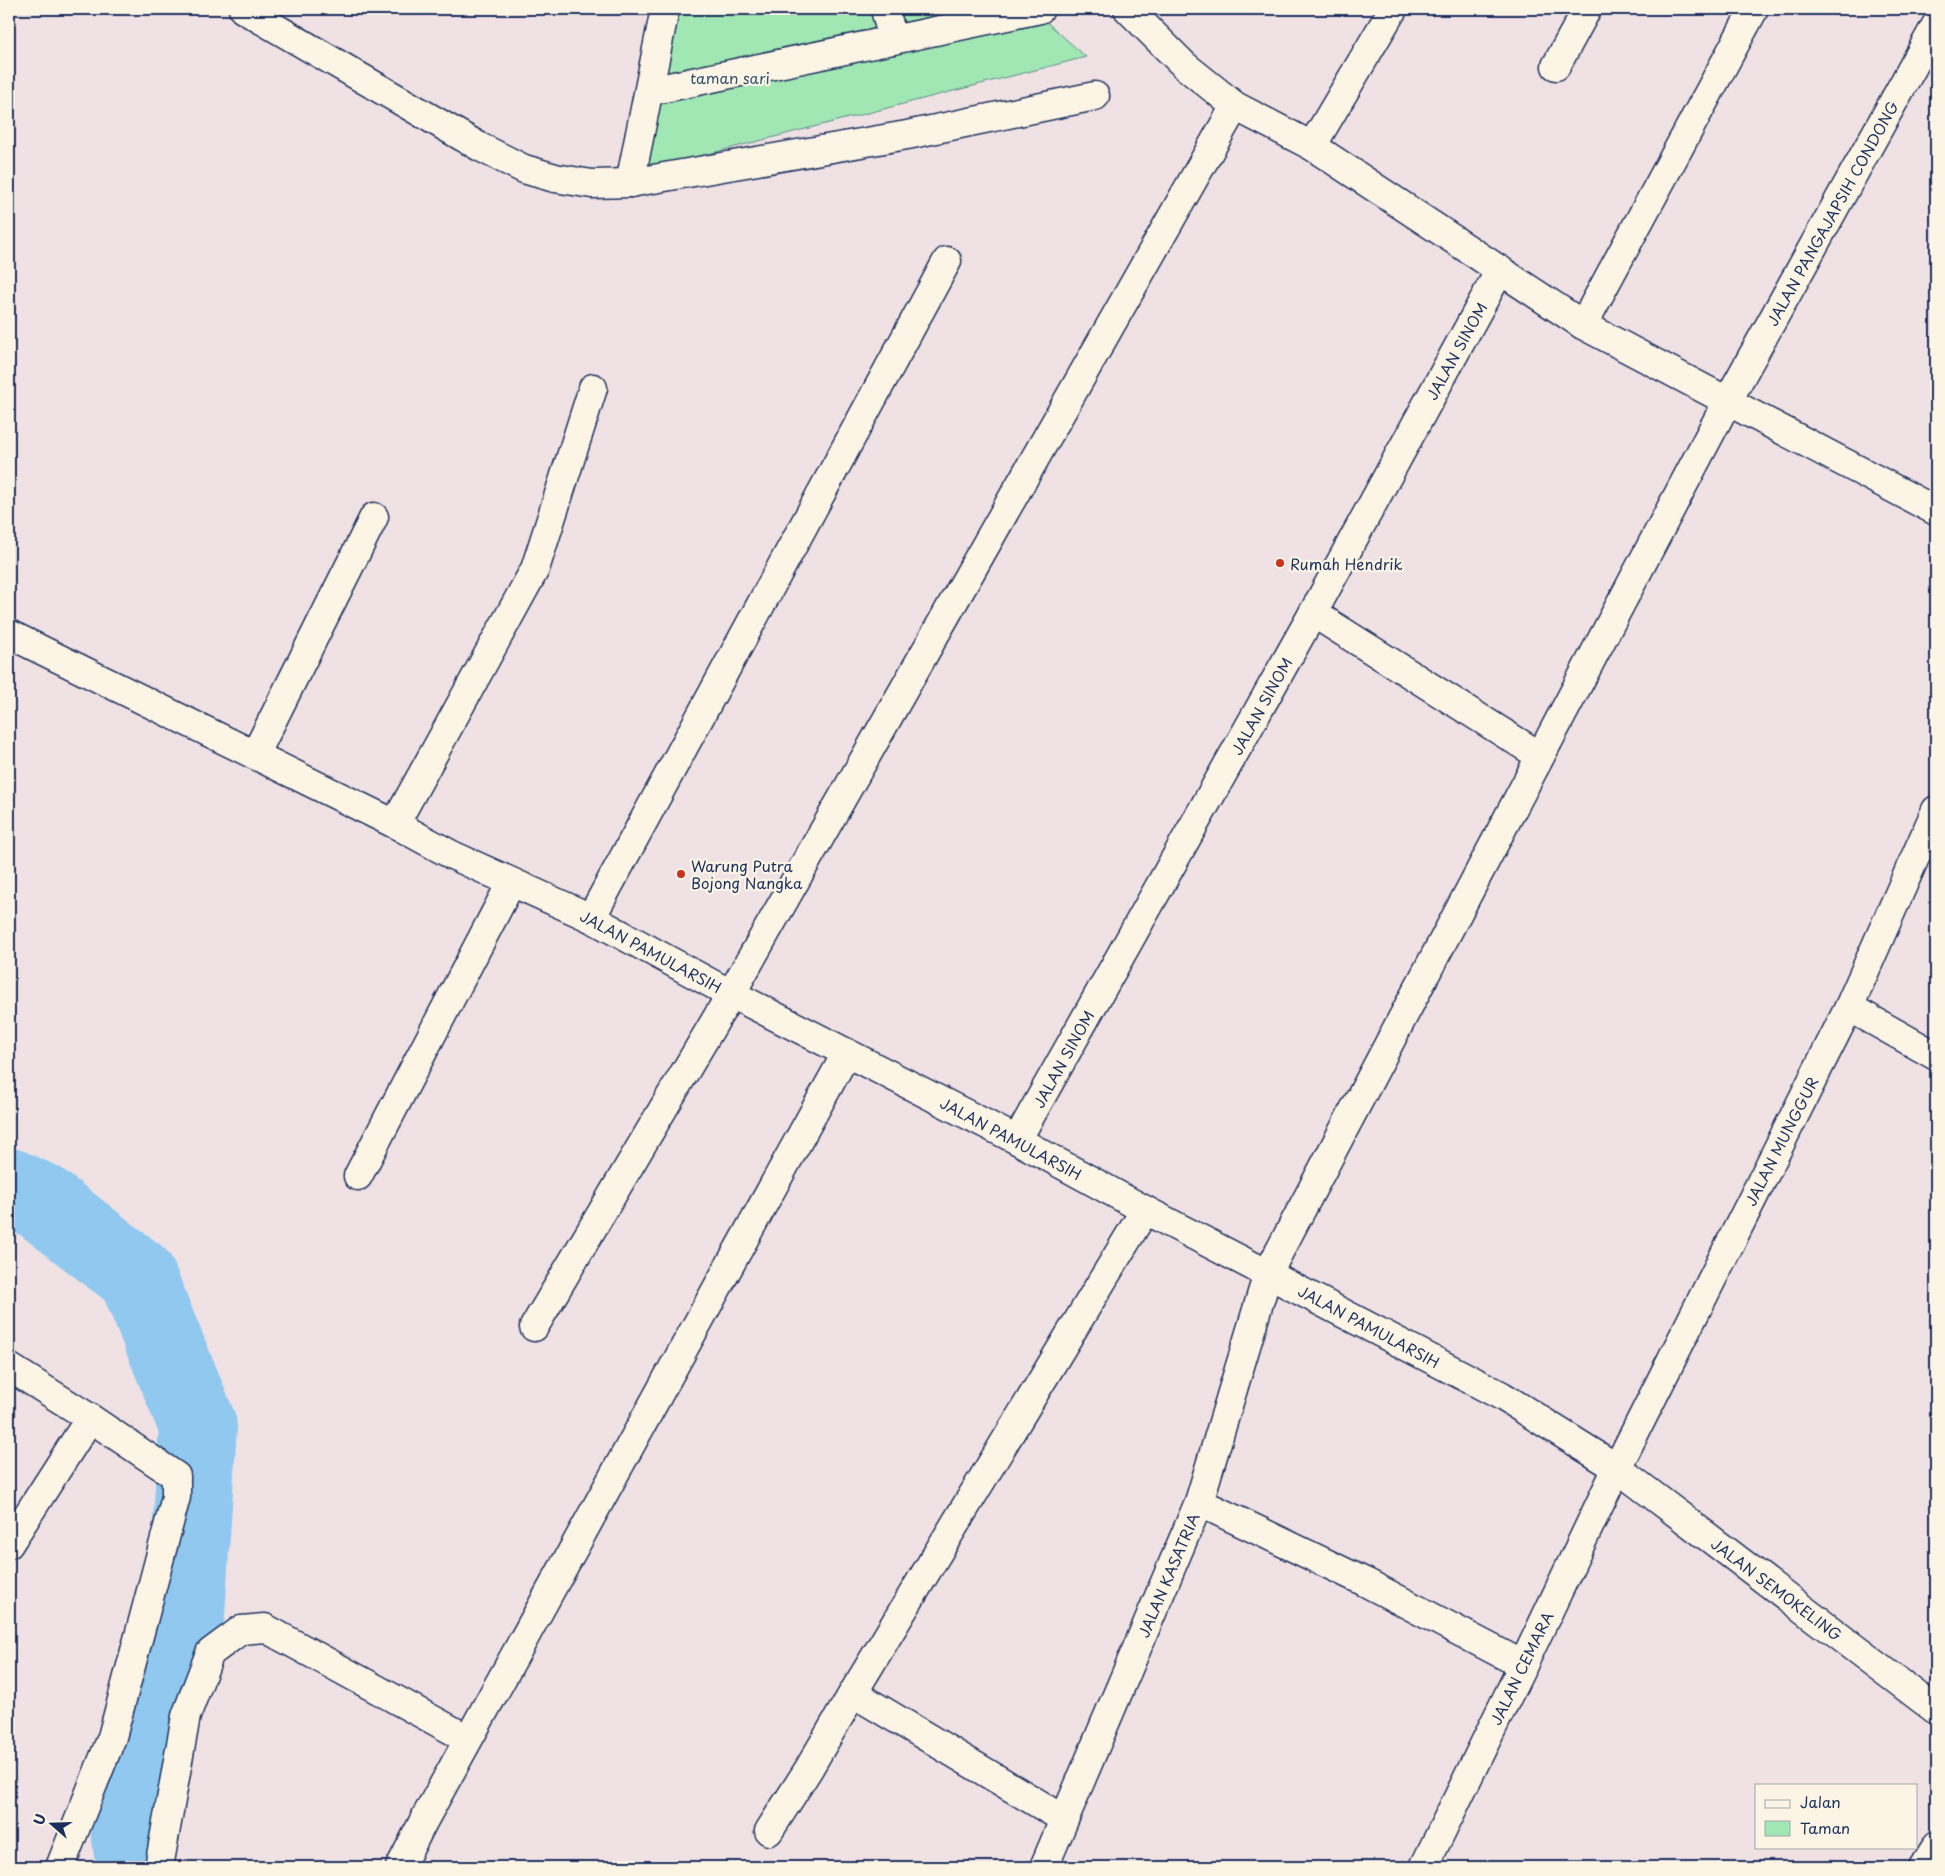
<svg xmlns="http://www.w3.org/2000/svg" width="1945" height="1876" viewBox="0 0 1945 1876" font-family="'Playpen Sans',sans-serif">
	<rect width="100%" height="100%" fill="#f0e2e4"/>
	<filter id="ink" filterUnits="userSpaceOnUse"><feTurbulence type="fractalNoise" baseFrequency=".02" numOctaves="2"/><feDisplacementMap in="SourceGraphic" scale="10" xChannelSelector="R" yChannelSelector="G"/><feConvolveMatrix kernelMatrix="1 2 1 2 8 2 1 2 1" color-interpolation-filters="sRGB"/></filter>
	<g filter="url(#ink)">
		<!-- green -->
		<polygon fill="#a1e7b4" stroke="#5e8b89" points="674,9 1032,9 1086,57 638,172"/>
		<g fill="none" stroke-linecap="round" stroke-linejoin="round">
			<!-- river -->
			<polyline stroke="#90c8ef" stroke-width="78" points="9,1187 40,1201 137,1276 198,1426 186,1614 130,1836 136,1867"/>
			<defs>
				<g id="minor">
					<polyline points="243,9 480,147 524,169 555,178 592,184 630,183 907,135 1095,96"/>
					<polyline points="885,9 893,40"/>
					<polyline points="1128,9 1184,65 1235,106 1312,146 1583,325 1936,511"/>
					<polyline points="1556,66 1587,9"/>
					<polyline points="650,91 1040,9"/>
					<polyline points="1312,146 1393,9"/>
					<polyline points="630,183 665,9"/>
					<polyline points="1583,325 1754,9"/>
					<polyline points="1313,613 1540,756"/>
					<polyline points="9,634 395,824 452,855 591,918 716,986 1017,1140 1145,1210 1502,1396 1617,1468 1936,1710"/>
					<polyline points="255,755 374,517"/>
					<polyline points="395,824 535,569 593,388"/>
					<polyline points="591,918 947,261"/>
					<polyline points="1849,1007 1936,1056"/>
					<polyline points="1017,1140 1313,613 1500,270"/>
					<polyline points="358,1176 511,883"/>
					<polyline points="534,1327 731,994 1235,106"/>
					<polyline points="9,1367 90,1418 9,1544"/>
					<polyline points="1199,1502 1365,1582 1523,1665"/>
					<polyline points="853,1693 1064,1819"/>
					<polyline points="769,1831 808,1770 853,1693 1145,1210"/>
					<polyline points="60,1867 112,1737 176,1497 176,1476 90,1418"/>
					<polyline points="159,1867 186,1716 210,1653 241,1630 265,1628 468,1739"/>
					<polyline points="400,1867 424,1820 846,1054"/>
					<polyline points="1044,1867 1199,1502 1268,1273 1727,402 1936,25"/>
					<polyline points="1424,1867 1523,1665 1617,1468 1849,1007 1936,810"/>
					<polyline points="1923,1867 1936,1846"/>
				</g>
			</defs>
			<!-- minor casing -->
			<use href="#minor" stroke="#1b2f5e" stroke-width="31"/>
			<!-- minor -->
			<use href="#minor" stroke="#fcf5e5" stroke-width="28"/>
		</g>
	</g>
	<!-- markers -->
	<g fill="#c8321e" stroke="#fcf5e5" stroke-width="2">
		<circle cx="1280" cy="563" r="5"/>
		<circle cx="681" cy="874" r="5"/>
	</g>
	<g text-anchor="middle" dominant-baseline="central" stroke-width="4.5" stroke-linejoin="round" paint-order="stroke">
		<!-- park labels -->
		<g font-size="15" fill="#36546f" stroke="#fcf5e5">
			<text x="730" y="77">taman sari</text>
		</g>
		<!-- street labels -->
		<g font-size="15" fill="#1b2f5e" stroke="#fcf5e5">
			<text transform="translate(1832 213) rotate(-61)">JALAN PANGAJAPSIH CONDONG</text>
			<text transform="translate(1456 351) rotate(-61)">JALAN SINOM</text>
			<text transform="translate(1261 706) rotate(-61)">JALAN SINOM</text>
			<text transform="translate(651 951) rotate(28)">JALAN PAMULARSIH</text>
			<text transform="translate(1063 1059) rotate(-61)">JALAN SINOM</text>
			<text transform="translate(1011 1138) rotate(28)">JALAN PAMULARSIH</text>
			<text transform="translate(1781 1141) rotate(-63)">JALAN MUNGGUR</text>
			<text transform="translate(1369 1326) rotate(28)">JALAN PAMULARSIH</text>
			<text transform="translate(1168 1575) rotate(-67)">JALAN KASATRIA</text>
			<text transform="translate(1777 1589) rotate(37)">JALAN SEMOKELING</text>
			<text transform="translate(1521 1668) rotate(-64)">JALAN CEMARA</text>
		</g>
		<!-- poi labels -->
		<g font-size="15" fill="#1b2f5e" stroke="#fcf5e5" text-anchor="start">
			<text x="1290" y="563">Rumah Hendrik</text>
			<text x="691" y="865">Warung Putra<tspan x="691" dy="17">Bojong Nangka</tspan></text>
		</g>
	</g>
	<!-- margin -->
	<rect width="1945" height="1876" fill="none" stroke="#fcf5e5" stroke-width="30"/>
	<rect x="15" y="15" width="1915" height="1846" fill="none" stroke="#1b2f5e" stroke-width="2" filter="url(#ink)"/>
	<!-- legend -->
	<rect x="1755" y="1784" width="162" height="65" fill="#fcf5e5" stroke="#a2a6af"/>
	<rect x="1765" y="1800" width="25" height="8" fill="#fcf5e5" stroke="#a2a6af"/>
	<text x="1800" y="1808" font-size="15" fill="#1b2f5e">Jalan</text>
	<rect x="1765" y="1821" width="25" height="15" fill="#a1e7b4" stroke="#a2a6af"/>
	<text x="1800" y="1834" font-size="15" fill="#1b2f5e">Taman</text>
	<!-- north arrow -->
	<g transform="translate(52 1824) rotate(290)" stroke="#fcf5e5" stroke-width="4" paint-order="stroke">
	<path d="M0-4L9 19L0 12L-9 19Z" fill="#1b2f5e"/>
	<text y="-8" font-size="14" font-weight="bold" text-anchor="middle" fill="#1b2f5e">U</text>
	</g>
</svg>
